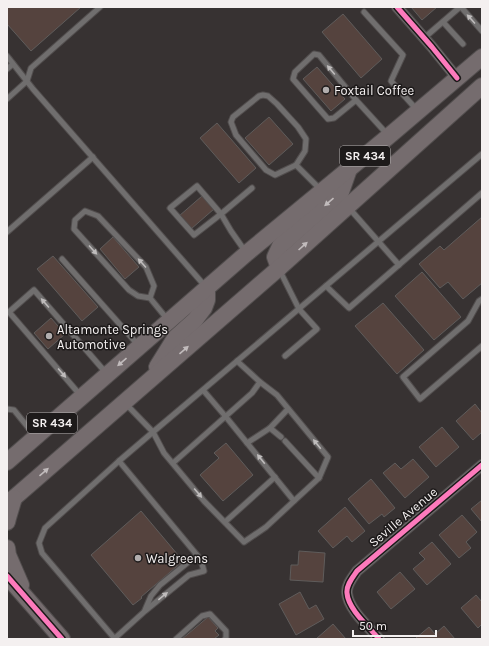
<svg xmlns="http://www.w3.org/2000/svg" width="489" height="646" viewBox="0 0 489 646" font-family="Karla,sans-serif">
	<rect width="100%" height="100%" fill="#373232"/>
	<!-- building -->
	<g fill="#55433e" stroke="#5f5c5b">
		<polygon points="7,7 81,7 31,51 7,24"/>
		<polygon points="411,7 437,7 422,20"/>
		<polygon points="343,14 382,59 361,78 322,32"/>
		<polygon points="317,67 345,99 331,111 303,79"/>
		<polygon points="269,117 293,144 269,165 245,138"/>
		<polygon points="217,123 256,168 239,183 200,138"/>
		<polygon points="202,196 214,209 191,229 179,216"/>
		<polygon points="482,217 482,283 463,299 448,282 440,288 419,264 440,246 444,250"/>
		<polygon points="113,237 139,267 125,279 100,249"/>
		<polygon points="53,256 98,307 82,321 37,269"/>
		<polygon points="422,272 461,317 434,340 395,296"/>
		<polygon points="383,303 424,350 397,374 355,326"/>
		<polygon points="51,318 65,334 48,349 34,333"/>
		<polygon points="475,404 482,413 482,432 473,440 456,421"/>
		<polygon points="442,427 459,447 436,467 419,447"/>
		<polygon points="226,443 253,475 223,501 200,475 219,458 214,453"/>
		<polygon points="413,459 429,477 405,498 383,473 395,463 401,469"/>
		<polygon points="371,479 395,508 384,517 382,514 369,524 348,499"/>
		<polygon points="482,500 482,522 471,509"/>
		<polygon points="345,507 365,531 352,542 347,536 333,548 318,531"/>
		<polygon points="141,511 183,561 141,597 142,598 133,605 91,555"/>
		<polygon points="462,515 477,532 466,542 471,548 459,558 439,535"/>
		<polygon points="432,542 451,564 427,585 413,569 425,559 419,553"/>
		<polygon points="299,551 325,553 323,582 290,580 291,565 298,565"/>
		<polygon points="400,572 415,589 391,609 377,592"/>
		<polygon points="300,592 309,609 316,605 324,619 296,635 279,604"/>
		<polygon points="476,595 482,602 482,624 478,628 461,608"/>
		<polygon points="208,617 218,628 215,631 219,635 214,639 182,639"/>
		<polygon points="333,624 346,639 316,639"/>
		<polygon points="444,626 455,639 417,639 416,638 429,627 435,634"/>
	</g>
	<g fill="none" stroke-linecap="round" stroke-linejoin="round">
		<defs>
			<g id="lane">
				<polyline points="461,7 482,31"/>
				<polyline points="364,12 403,55 391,81 417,110"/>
				<polyline points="443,22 463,44"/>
				<polyline points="424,38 460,7"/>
				<polyline points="7,56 33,89 205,286"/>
				<polyline points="7,69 13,64"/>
				<polygon points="263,95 268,96 277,104 298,127 306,139 305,151 296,165 275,175 266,170 236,135 231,122 233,117 259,96"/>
				<polyline points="7,99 27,81 31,68 100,7"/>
				<polyline points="356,100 334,118 328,119 293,79 295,72 314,54 319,55 356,100 387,134"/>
				<polyline points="296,165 320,189"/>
				<polygon points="197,186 221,214 194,235 170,208"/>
				<polyline points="349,208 399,265"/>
				<polyline points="7,232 93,157"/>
				<polyline points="245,251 231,231 221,214 252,188"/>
				<polyline points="62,259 139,346"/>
				<polyline points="280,271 299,309 317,329 285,356"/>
				<polyline points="326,286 349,308 482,193"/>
				<polyline points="150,298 154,286 146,267 98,216 85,211 75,220 74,229 129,290 138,296 150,298 168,320"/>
				<polyline points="482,299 479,301 468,321 403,377 420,399 482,346"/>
				<polyline points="260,382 277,395 328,457 319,478"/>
				<polyline points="203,390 226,417 294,501 266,527 244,542 204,501 164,453 153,432 482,154"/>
				<polyline points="81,396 9,312 34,290 107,374"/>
				<polyline points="7,409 14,410 35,436"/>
				<polyline points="270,428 288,409"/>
				<polyline points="285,441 319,478 294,501"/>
				<polyline points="247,443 270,428 281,437"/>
				<polyline points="173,463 252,393 260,382 237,361"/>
				<polyline points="225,522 275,477"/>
				<polyline points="145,610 151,596 160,585 197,555"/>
				<polyline points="114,639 145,611 189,575 204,571 202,564 197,555 119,461"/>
				<polyline points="115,639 42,553 39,543 45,528 119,461 153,432 125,403"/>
				<polyline points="176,639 202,616 210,614 226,631 226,638 225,639"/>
			</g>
			<g id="street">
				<polyline points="397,7 432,47 457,78"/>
				<path d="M 379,639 C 369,627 348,609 347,593 C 346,585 353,577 357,571 L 482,465"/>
			</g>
			<g id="primary">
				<polyline points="279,268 275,257 280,246 341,192 349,169"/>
				<polyline points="157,367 175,338 195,320 204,308 207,300 207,288"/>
				<polyline points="7,462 247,253 389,136 482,57"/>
				<polyline points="7,504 279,268 482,86"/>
				<polyline points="7,522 8,518 14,498"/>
				<polyline points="7,548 8,555 21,585"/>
				<polyline points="7,576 62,639"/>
			</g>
		</defs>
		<!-- lane casing -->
		<use href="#lane" stroke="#524e4e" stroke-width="7"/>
		<!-- street casing -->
		<use href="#street" stroke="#524e4e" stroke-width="12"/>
		<!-- primary casing -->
		<use href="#primary" stroke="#524e4e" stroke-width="18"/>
		<!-- lane -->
		<use href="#lane" stroke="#706e6e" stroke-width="5"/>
		<!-- street -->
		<use href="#street" stroke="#706e6e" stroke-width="10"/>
		<!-- primary -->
		<use href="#primary" stroke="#756c6e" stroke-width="16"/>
		<defs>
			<g id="cycleway">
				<polyline points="397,7 432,47 457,78"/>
				<polyline points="7,576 62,639"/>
				<path d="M 379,639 C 369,627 348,609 347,593 C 346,585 353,577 357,571 L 482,465"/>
			</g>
		</defs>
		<!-- cycleway casing -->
		<use href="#cycleway" stroke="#1d1a1a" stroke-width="8"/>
		<!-- cycleway -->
		<use href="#cycleway" stroke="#fd7abc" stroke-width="5"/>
	</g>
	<!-- one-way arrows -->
	<defs><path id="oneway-solid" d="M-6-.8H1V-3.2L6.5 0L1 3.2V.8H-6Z"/></defs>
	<g fill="#bfbcbc">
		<use href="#oneway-solid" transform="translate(471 19) rotate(-132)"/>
		<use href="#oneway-solid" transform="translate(331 70) rotate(-130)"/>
		<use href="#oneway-solid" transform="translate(93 250) rotate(48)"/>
		<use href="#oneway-solid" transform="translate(142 263) rotate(-132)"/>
		<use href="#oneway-solid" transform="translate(45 303) rotate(-131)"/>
		<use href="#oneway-solid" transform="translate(62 373) rotate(49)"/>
		<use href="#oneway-solid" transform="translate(317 444) rotate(-129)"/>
		<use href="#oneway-solid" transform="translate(261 459) rotate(-129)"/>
		<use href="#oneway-solid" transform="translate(198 493) rotate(50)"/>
		<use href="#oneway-solid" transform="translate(163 596) rotate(-39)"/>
	</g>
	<g fill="#c1bbbc">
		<use href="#oneway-solid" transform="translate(329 202) rotate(139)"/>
		<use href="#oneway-solid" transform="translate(303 246) rotate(-42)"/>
		<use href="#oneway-solid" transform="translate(184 350) rotate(-41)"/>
		<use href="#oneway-solid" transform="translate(122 362) rotate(139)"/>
		<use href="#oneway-solid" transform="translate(44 472) rotate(-41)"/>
	</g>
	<!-- markers -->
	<g fill="#b2aeae" stroke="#1d1a1a" stroke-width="1.5">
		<circle cx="326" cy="90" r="4"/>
		<circle cx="49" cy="336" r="4"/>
		<circle cx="138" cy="558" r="4"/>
	</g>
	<g text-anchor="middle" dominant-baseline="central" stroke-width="3" stroke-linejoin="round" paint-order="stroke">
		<!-- shield labels -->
		<g fill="#1d1a1a" stroke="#b4b0b0" stroke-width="1">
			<rect x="340" y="146" width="50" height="20" rx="3"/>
			<rect x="27" y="413" width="50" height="20" rx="3"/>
		</g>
		<g font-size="12" font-weight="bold" fill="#f4f0f0">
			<text x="365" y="156">SR 434</text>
			<text x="52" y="423">SR 434</text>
		</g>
		<!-- poi labels -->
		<g font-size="13" fill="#f4f0f0" stroke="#1d1a1a" text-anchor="start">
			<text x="334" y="90">Foxtail Coffee</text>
			<text x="57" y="329">Altamonte Springs<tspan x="57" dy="15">Automotive</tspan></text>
			<text x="146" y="558">Walgreens</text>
		</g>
		<!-- street labels -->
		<g font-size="13" fill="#f4f0f0" stroke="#1d1a1a">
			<text transform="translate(403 517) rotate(-40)">Seville Avenue</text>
		</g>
	</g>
	<!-- border -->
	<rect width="489" height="646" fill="none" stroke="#f4f0f0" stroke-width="16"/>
	<!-- scale -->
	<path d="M353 630v6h83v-6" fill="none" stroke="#f4f0f0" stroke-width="2"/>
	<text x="359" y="630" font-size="12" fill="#f4f0f0" stroke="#1d1a1a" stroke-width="3" paint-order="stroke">50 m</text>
</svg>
